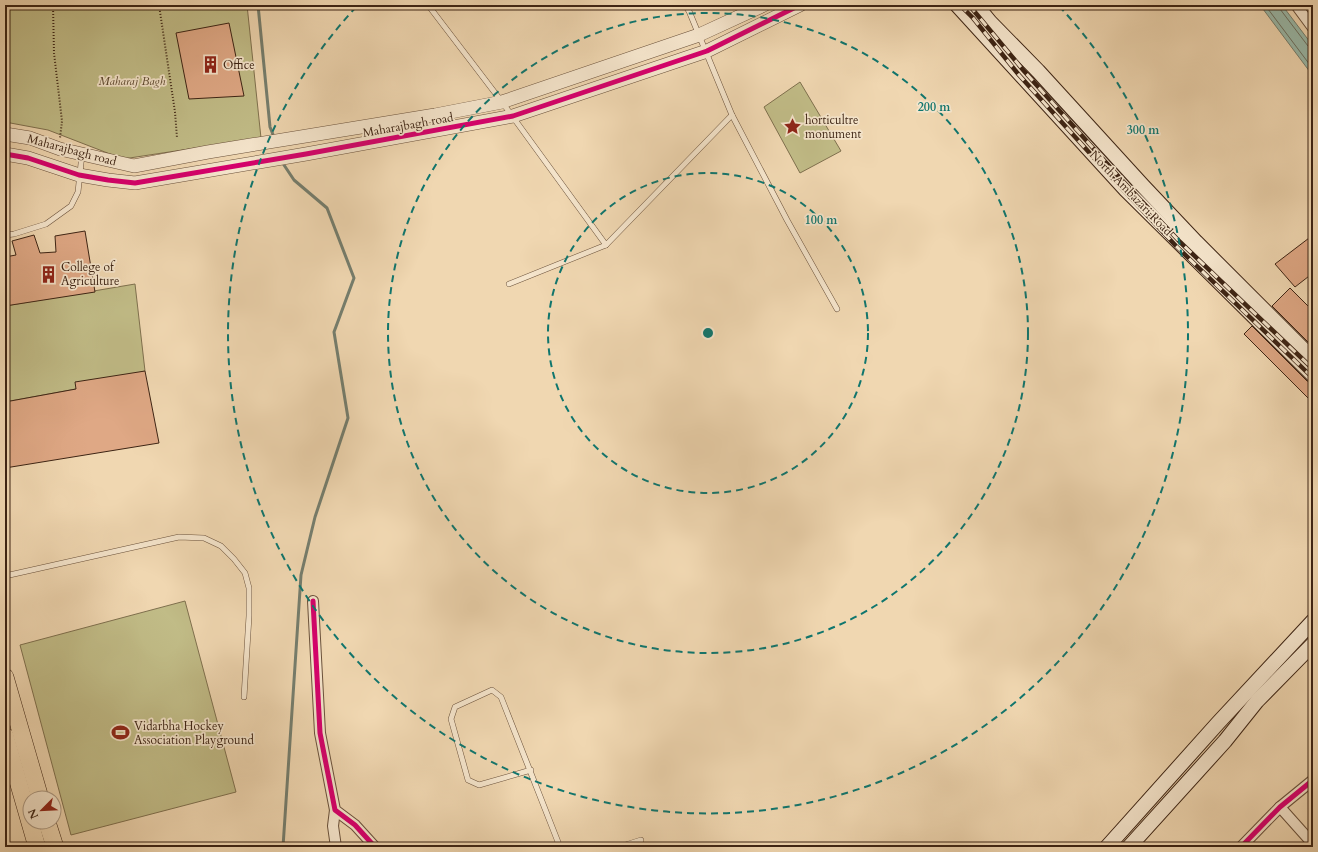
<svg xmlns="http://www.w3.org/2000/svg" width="1318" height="852" viewBox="0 0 1318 852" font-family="Cardo,serif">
	<rect width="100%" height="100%" fill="#f0d7b1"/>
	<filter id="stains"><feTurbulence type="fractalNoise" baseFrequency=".005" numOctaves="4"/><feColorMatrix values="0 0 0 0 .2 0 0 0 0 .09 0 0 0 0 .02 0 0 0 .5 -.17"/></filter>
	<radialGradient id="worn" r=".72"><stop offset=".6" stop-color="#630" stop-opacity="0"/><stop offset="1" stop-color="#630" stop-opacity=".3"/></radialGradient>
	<!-- green -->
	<g fill="#c1bc87" stroke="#7f704e">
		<polygon points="5,5 247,5 261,138 123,159 48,130 5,122"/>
		<polygon points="800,82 841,151 800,173 764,107"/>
		<polygon points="135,284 145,371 76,389 5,402 5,306"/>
		<polygon points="185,601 236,792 71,835 20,645"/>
	</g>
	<!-- water -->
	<polygon fill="#9abaaa" stroke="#757e6e" points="1260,5 1282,5 1313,46 1313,76"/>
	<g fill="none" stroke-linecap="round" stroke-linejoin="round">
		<!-- shore -->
		<g stroke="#6c6f5f" stroke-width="1">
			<polyline points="1265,5 1313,69"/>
			<polyline points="1279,5 1280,9 1308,46 1313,48"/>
		</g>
		<!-- stream -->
		<g stroke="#757e6e" stroke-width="3">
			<polyline points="258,5 270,127 274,137"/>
			<polyline points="282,162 294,180 327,208 354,278 334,332 348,418 315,517 301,575 283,847"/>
		</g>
	</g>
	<!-- building -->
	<g fill="#dfa885" stroke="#3d2414">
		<polygon points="229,23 244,96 189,99 176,33"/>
		<polygon points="85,231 95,292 5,306 5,257 16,255 12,241 34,235 40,253 56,252 55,236"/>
		<polygon points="1313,235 1313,273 1295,287 1275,264"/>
		<polygon points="1290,288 1313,311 1313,347 1272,306"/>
		<polygon points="1252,326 1307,381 1313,383 1313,403 1244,334"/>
		<polygon points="145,371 159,443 5,468 5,402 76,389 75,382"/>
	</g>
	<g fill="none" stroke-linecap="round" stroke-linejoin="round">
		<defs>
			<g id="service">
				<polyline points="428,5 502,102 606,245 732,115"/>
				<polyline points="685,5 689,11 732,115 787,220 837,309"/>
				<polyline points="5,235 14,234 46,224 71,206 78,192 82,154"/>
				<polyline points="509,284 606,245"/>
				<polyline points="5,576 179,537 204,538 221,546 234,559 245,573 249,588 249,616 244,697"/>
				<polyline points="531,770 479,785 468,780 451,719 455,707 492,690 501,697 560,847"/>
				<polyline points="619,847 641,840"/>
			</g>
			<g id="minor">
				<polyline points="1296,5 1313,28"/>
				<polyline points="313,601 320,733 335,810 355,825 375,847"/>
				<polyline points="1280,807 1313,844"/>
				<polyline points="335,810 333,826 336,847"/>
				<polyline points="1241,847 1280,807 1313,780"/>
			</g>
			<g id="tertiary">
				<polyline points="5,134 30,138 60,149 134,166 208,152 435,115 502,102 699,35 764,5"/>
				<polyline points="5,154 28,158 79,175 108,180 135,183 306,154 513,116 707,51 800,5"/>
			</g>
			<g id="secondary">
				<polyline points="957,5 1126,190 1313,375"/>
				<polyline points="976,5 990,22 1038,71 1143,186 1196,242 1313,359"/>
				<polyline points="1107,847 1218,723 1313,621"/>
				<polyline points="1129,847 1225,741 1257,701 1313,644"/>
			</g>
			<g id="trunk">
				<polyline points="5,677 40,798"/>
				<polyline points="5,736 37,847"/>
				<polyline points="47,822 55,847"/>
			</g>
		</defs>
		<!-- service casing -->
		<use href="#service" stroke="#6a513b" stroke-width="6"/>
		<!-- minor casing -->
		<use href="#minor" stroke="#6a513b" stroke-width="12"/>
		<!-- tertiary casing -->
		<use href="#tertiary" stroke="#6a513b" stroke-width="14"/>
		<!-- secondary casing -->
		<use href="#secondary" stroke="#3d2414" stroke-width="16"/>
		<!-- trunk casing -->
		<use href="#trunk" stroke="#3d2414" stroke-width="18"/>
		<!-- path -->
		<g stroke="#3d2414" stroke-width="2" stroke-dasharray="1 2" stroke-linecap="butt">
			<polyline points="53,5 54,53 62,121 60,138"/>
			<polyline points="159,5 175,112 177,138"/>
		</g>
		<!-- service -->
		<use href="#service" stroke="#f5e5cc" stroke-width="5"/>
		<!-- minor -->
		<use href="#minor" stroke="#f5e5cc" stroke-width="10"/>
		<!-- tertiary -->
		<use href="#tertiary" stroke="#f5e5cc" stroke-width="13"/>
		<!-- secondary -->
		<use href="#secondary" stroke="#f5e5cc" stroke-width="14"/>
		<!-- trunk -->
		<use href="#trunk" stroke="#f0d7b1" stroke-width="17"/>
		<defs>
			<g id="rail">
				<polyline points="960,5 973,18 1019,75 1115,181 1176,246 1313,378"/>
				<polyline points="969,5 1024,71 1119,177 1180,242 1313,369"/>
			</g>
		</defs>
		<!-- rail casing -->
		<use href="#rail" stroke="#3d2414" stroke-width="4.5"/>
		<!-- rail -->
		<use href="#rail" stroke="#f5e5cc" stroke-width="3" stroke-dasharray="9" stroke-linecap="butt"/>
		<defs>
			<g id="cycleway">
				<polyline points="5,154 28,158 79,175 108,180 135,183 306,154 513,116 707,51 800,5"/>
				<polyline points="313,601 320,733 335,810 355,825 375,847"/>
				<polyline points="1241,847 1280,807 1313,780"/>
			</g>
		</defs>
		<!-- cycleway casing -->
		<use href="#cycleway" stroke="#f5e5cc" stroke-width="8"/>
		<!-- cycleway -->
		<use href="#cycleway" stroke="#d6006c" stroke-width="5"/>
	</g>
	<!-- distance rings -->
	<g fill="none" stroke="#0f766e" stroke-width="2" stroke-dasharray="7 5">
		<circle cx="708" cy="333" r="160"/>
		<circle cx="708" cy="333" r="320"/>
		<path d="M1059 6A480 480 0 1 1 357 6"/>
	</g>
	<!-- icons -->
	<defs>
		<symbol id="building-bare" viewBox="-9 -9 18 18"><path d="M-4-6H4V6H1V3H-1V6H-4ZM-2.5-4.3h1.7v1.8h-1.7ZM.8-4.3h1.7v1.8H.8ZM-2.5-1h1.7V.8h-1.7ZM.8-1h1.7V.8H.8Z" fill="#8f2418" stroke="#f5e5cc" stroke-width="2.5" paint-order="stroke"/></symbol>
		<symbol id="sight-bare" viewBox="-9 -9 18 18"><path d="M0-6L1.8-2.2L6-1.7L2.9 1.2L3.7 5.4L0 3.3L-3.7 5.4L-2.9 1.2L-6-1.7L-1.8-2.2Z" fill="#8f2418" stroke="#f5e5cc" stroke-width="2.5" paint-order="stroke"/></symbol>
		<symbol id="stadium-bare" viewBox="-9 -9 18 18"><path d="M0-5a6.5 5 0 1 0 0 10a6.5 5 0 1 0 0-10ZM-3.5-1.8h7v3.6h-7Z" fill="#8f2418" stroke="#f5e5cc" stroke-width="2.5" paint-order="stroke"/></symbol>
	</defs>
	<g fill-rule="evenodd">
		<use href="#building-bare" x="198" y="52" width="25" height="25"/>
		<use href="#sight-bare" x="780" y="114" width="25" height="25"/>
		<use href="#building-bare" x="36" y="262" width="25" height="25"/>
		<use href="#stadium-bare" x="108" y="720" width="25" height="25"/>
	</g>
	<g text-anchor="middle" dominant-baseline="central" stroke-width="3.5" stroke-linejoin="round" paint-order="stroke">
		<!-- poi labels -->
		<g font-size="12" fill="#3d2414" stroke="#f5e5cc" text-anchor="start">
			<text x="223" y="65">Office</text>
			<text x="805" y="120">horticultre<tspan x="805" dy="14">monument</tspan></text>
			<text x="61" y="267">College of<tspan x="61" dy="14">Agriculture</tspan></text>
			<text x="134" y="726">Vidarbha Hockey<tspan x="134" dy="14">Association Playground</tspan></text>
		</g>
		<!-- park labels -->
		<g font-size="12" font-style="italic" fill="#5e4a31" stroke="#f5e5cc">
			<text x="132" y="81">Maharaj Bagh</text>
		</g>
		<!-- street labels -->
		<g font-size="12" fill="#3d2414" stroke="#f5e5cc">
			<text transform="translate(408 125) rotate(-10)">Maharajbagh road</text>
			<text transform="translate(72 150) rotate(15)">Maharajbagh road</text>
			<text transform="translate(1131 193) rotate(46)">North Ambazari Road</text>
		</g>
	</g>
	<circle cx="708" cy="333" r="6" fill="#0f766e" stroke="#f5e5cc" stroke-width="2"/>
	<g font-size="12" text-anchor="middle" font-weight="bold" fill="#0f766e" stroke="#f5e5cc" stroke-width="3.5" stroke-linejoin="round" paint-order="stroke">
		<text x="934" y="111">200 m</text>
		<text x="1143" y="134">300 m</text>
		<text x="821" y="224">100 m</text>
	</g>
	<!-- margin -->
	<rect width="1318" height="852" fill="none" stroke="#f0d7b1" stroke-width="20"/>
	<rect x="6" y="6" width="1306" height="840" fill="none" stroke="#3d2414" stroke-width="2"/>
	<rect x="10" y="10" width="1298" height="832" fill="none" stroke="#3d2414"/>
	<!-- north arrow -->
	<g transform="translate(42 810) rotate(246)"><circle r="19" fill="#f5e5cc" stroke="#ab9882"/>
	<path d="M0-3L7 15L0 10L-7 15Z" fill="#8f2418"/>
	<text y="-6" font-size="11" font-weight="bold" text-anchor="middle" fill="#3d2414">N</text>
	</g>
	<rect width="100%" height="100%" filter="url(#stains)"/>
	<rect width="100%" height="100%" fill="url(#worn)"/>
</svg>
